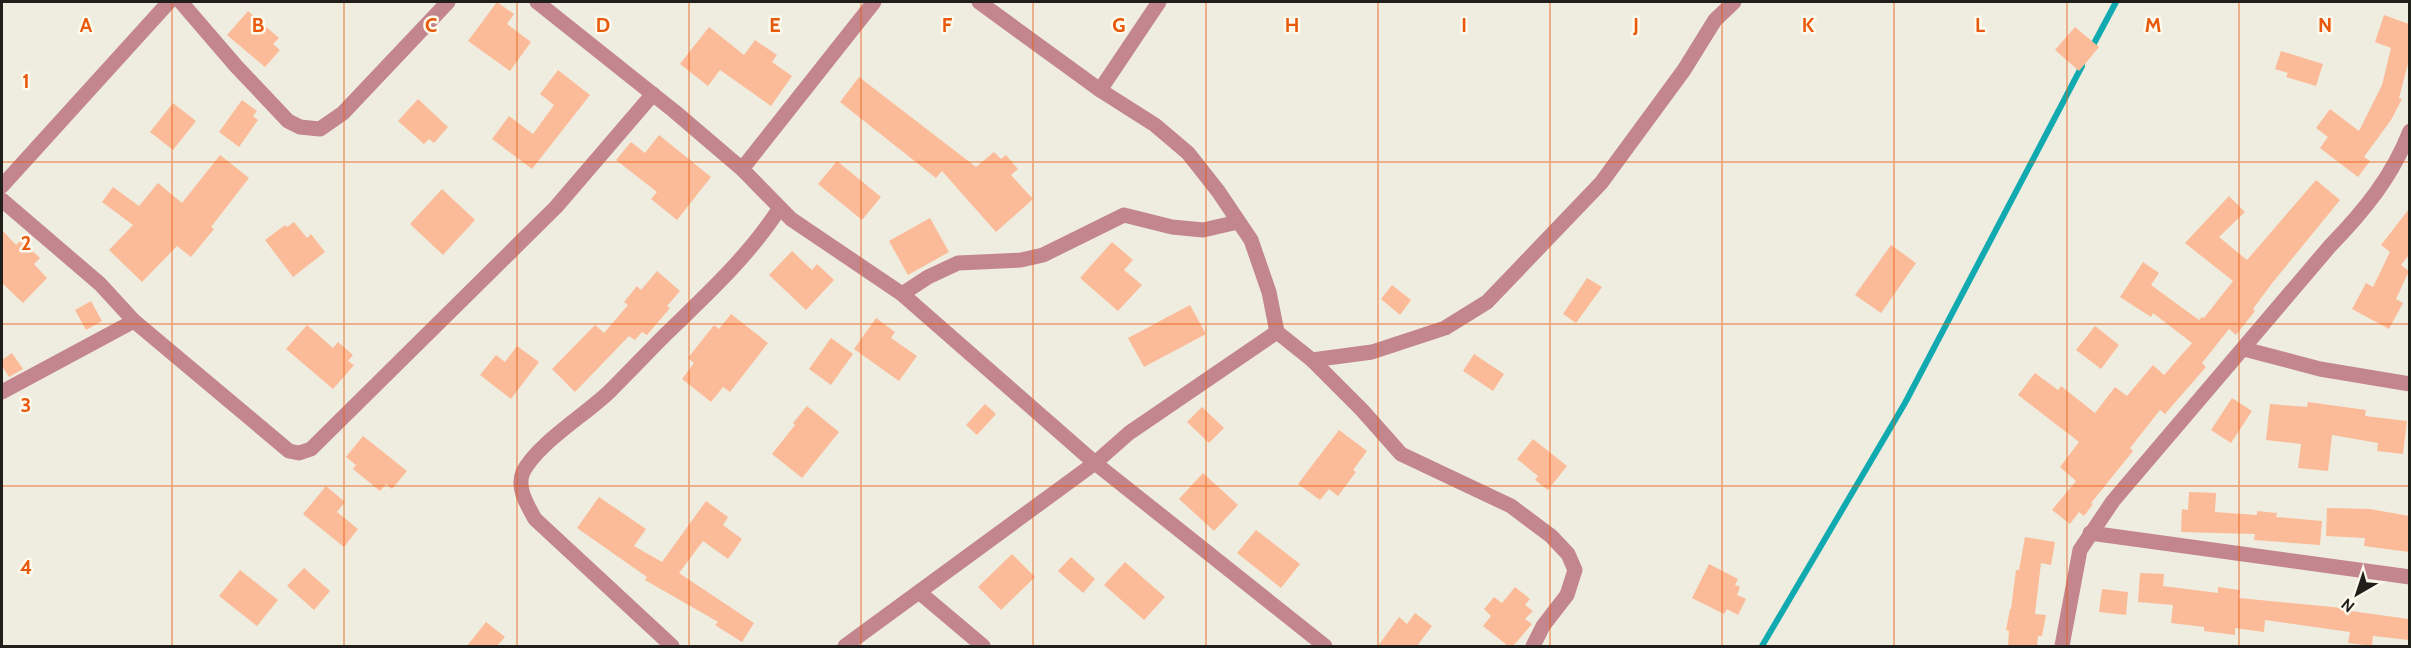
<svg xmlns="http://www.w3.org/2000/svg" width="2411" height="648" viewBox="0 0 2411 648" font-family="Cabin,sans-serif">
	<rect width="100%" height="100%" fill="#efede0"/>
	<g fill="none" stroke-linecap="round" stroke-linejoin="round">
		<!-- stream -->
		<g stroke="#12aab1" stroke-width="6">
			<polyline points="2091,49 2116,2"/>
			<polyline points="1762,646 1905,403 2082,66"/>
		</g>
	</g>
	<!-- building -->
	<g fill="#fcbb98">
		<polygon points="497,2 514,14 507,24 531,42 510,71 468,41"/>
		<polygon points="248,11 279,38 273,44 280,50 265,67 227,35"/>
		<polygon points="2384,15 2409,24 2409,60 2399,98 2402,99 2391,120 2364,157 2370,161 2358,177 2320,148 2328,137 2316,128 2330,109 2359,131 2382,85 2391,48 2375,42"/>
		<polygon points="709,27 744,55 755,40 777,55 772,62 792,76 771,106 720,70 708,86 680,64"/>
		<polygon points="2075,27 2099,47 2079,71 2055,50"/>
		<polygon points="2281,51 2323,64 2316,86 2286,77 2288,73 2275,69"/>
		<polygon points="558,70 590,95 532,169 492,139 509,116 533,134 554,105 540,94"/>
		<polygon points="859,77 976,167 994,152 1001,159 1006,155 1018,169 1011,175 1033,199 996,232 942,171 936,178 840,102"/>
		<polygon points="418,99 448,127 434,143 429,139 424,144 398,121"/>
		<polygon points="242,100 257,111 253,116 258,120 239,147 219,132"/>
		<polygon points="173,103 196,121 173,150 150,132"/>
		<polygon points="659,135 711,177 677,220 651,199 657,192 616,160 631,142 645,153"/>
		<polygon points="220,155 249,178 211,227 214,229 191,257 177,246 142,282 109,250 133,225 102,202 113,187 139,206 158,183 182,203"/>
		<polygon points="837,161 881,197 862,220 818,184"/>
		<polygon points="2316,180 2340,200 2273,282 2253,309 2255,311 2236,335 2229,329 2202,363 2206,367 2165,414 2160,410 2130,448 2133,451 2091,503 2093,504 2084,516 2079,512 2070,524 2052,510 2076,481 2060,467 2079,442 2018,395 2035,373 2058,390 2061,386 2095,413 2115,387 2127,396 2153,365 2164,375 2192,343 2153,313 2151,317 2120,297 2143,262 2159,273 2151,285 2199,320 2202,317 2204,318 2233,281 2185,243 2229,196 2245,212 2219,237 2247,260"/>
		<polygon points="442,189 475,220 443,255 410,224"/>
		<polygon points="2409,209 2409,255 2401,265 2409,271 2396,299 2403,303 2389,329 2352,309 2366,283 2373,287 2390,252 2381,245"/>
		<polygon points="930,218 949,252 908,275 889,241"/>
		<polygon points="294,222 307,238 311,234 325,252 293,277 265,240 285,225 287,227"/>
		<polygon points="2,230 16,245 21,240 40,258 34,264 47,278 23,303 2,283"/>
		<polygon points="1112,242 1133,260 1124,270 1142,285 1118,311 1080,278"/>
		<polygon points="1891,245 1916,263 1881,313 1855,295"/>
		<polygon points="792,251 812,270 817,264 834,280 806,310 769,275"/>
		<polygon points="657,271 680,291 667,306 670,308 647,335 642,332 635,340 629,336 575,392 552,369 595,325 604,333 628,305 624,302 637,286 641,290"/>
		<polygon points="1587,278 1602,287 1576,323 1563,314"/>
		<polygon points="1392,285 1411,300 1400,315 1381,299"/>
		<polygon points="91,301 102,321 86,330 75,310"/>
		<polygon points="1190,305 1206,334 1144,367 1128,338"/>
		<polygon points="731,314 768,343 730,392 723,387 711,402 682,379 694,363 688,358 714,325 719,329"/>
		<polygon points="876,318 895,332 891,338 917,356 899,381 854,349"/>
		<polygon points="307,325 333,348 338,342 353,355 348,361 354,365 333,389 286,349"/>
		<polygon points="2095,326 2119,345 2101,369 2076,350"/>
		<polygon points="831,338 853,354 831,385 809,369"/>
		<polygon points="517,346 539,362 511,399 480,375 496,355 505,362"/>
		<polygon points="12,353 23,369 9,377 2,366 2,360"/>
		<polygon points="1474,354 1504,374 1493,391 1463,371"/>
		<polygon points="2232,398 2252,411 2231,443 2211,430"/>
		<polygon points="2308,402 2366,410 2365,416 2407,421 2403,454 2377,451 2378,443 2332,435 2328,471 2298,468 2301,444 2266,440 2270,404 2307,407"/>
		<polygon points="985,404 996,414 977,435 966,425"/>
		<polygon points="807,406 839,432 802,478 772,454 795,425 793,423"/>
		<polygon points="1202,407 1224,428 1209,443 1187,422"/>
		<polygon points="1339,430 1367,451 1353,470 1356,472 1338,496 1329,489 1320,500 1298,484"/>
		<polygon points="363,436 407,471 392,489 386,484 380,491 353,469 356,465 346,457"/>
		<polygon points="1533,439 1567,466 1548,490 1535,480 1538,476 1517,459"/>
		<polygon points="1203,473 1238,505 1214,531 1179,499"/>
		<polygon points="326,486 345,502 337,512 358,529 344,547 303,514"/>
		<polygon points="2189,492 2216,493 2215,512 2257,515 2257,511 2277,513 2276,517 2322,521 2320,545 2254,540 2255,534 2181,532 2182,509 2188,510"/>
		<polygon points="599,497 646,529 634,546 662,562 706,501 728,517 723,525 742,539 728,559 703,541 679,573 754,623 742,642 715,625 718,622 645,580 647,577 577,528"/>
		<polygon points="2327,508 2370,509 2409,516 2409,552 2364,546 2365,538 2326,536"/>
		<polygon points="1256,530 1300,564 1281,588 1237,553"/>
		<polygon points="2025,537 2055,542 2051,565 2041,563 2035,614 2046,615 2042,636 2038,636 2037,646 2008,646 2009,631 2006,630 2010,609 2011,609 2016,570 2019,570"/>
		<polygon points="1012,554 1035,577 1001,610 978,587"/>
		<polygon points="1071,557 1095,579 1083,593 1058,571"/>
		<polygon points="1125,562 1165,597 1144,620 1104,585"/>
		<polygon points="1709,564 1738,579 1735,585 1740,587 1737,595 1746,599 1738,615 1727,609 1724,614 1692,598"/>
		<polygon points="304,568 330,591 314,610 287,586"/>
		<polygon points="240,570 278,600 257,626 219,596"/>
		<polygon points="2140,573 2164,574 2163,586 2218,593 2218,587 2240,590 2239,598 2343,608 2343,610 2409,619 2409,640 2373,636 2372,646 2348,643 2350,632 2265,620 2264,632 2235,628 2235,635 2204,631 2204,627 2171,623 2173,605 2138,602"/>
		<polygon points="1515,587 1530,599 1525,605 1533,611 1525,619 1532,624 1513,646 1508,646 1483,626 1491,616 1484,609 1494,597 1502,603"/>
		<polygon points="2102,589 2128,592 2126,615 2099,612"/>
		<polygon points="1415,613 1432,626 1417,646 1378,646 1399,617 1407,624"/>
		<polygon points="486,622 505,637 497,646 467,646"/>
	</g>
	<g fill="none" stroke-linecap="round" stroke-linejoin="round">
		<!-- minor -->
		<g stroke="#c3858e" stroke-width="15">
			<polyline points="181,2 236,66 288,121 300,127 320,129 343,113 448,2"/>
			<polyline points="537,2 674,111 742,169 791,219 902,294 1095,463 1325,646"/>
			<polyline points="979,2 1100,90 1159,2"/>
			<polyline points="1100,90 1155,125 1188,153 1218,191 1251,240 1269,292 1277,332"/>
			<polyline points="742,169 874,2"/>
			<polyline points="2,186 169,2"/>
			<polyline points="2,200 100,284 134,321 2,392"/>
			<polyline points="902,294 928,277 958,263 1021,260 1043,255 1124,215 1172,227 1203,230 1238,222"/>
			<polyline points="134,321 289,451 299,453 311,449 556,207 653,94"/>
			<polyline points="2244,349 2320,369 2410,384"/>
			<polyline points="1312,360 1372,352 1445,328 1487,302 1601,183 1684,70 1715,20 1734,2"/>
			<polyline points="2090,533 2410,577"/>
			<polyline points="919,592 983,646"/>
			<path d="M 672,646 L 535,519 C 528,506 516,488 523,472 C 537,444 585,415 609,392 C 628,373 647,353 666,334 C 706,295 749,256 779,209"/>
			<polyline points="845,646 1095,463 1129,433 1277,332 1312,360 1362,410 1401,454 1511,506 1551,536 1568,554 1575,570 1567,595 1543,626 1533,646"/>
			<path d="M 2062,646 L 2080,550 L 2113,501 L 2330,246 C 2364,211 2392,177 2410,131"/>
		</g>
	</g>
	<!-- grid -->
	<path fill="none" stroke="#e8590c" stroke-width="1.5" stroke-opacity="0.55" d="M 172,2 L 172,646M 344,2 L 344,646M 517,2 L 517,646M 689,2 L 689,646M 861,2 L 861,646M 1033,2 L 1033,646M 1206,2 L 1206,646M 1378,2 L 1378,646M 1550,2 L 1550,646M 1722,2 L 1722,646M 1894,2 L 1894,646M 2067,2 L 2067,646M 2239,2 L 2239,646M 2,162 L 2410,162M 2,324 L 2410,324M 2,486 L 2410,486"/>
	<g font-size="20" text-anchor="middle" font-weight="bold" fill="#e8590c" stroke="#fdfaed" stroke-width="5" stroke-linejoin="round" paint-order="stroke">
		<text x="86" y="32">A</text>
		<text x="258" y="32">B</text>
		<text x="431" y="32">C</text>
		<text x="603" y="32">D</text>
		<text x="775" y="32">E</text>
		<text x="947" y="32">F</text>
		<text x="1119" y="32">G</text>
		<text x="1292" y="32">H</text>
		<text x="1464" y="32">I</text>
		<text x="1636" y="32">J</text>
		<text x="1808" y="32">K</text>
		<text x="1980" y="32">L</text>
		<text x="2153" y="32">M</text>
		<text x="2325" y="32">N</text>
		<text x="26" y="88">1</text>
		<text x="26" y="250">2</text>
		<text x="26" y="412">3</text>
		<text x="26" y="574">4</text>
	</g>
	<!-- border -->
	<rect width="2411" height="648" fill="none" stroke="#201f1b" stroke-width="6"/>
	<!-- north arrow -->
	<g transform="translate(2357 594) rotate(219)" stroke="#fdfaed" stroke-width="4.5" paint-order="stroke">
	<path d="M0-4.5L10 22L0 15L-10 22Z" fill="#201f1b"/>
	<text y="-9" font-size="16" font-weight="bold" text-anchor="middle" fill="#201f1b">N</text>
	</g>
</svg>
